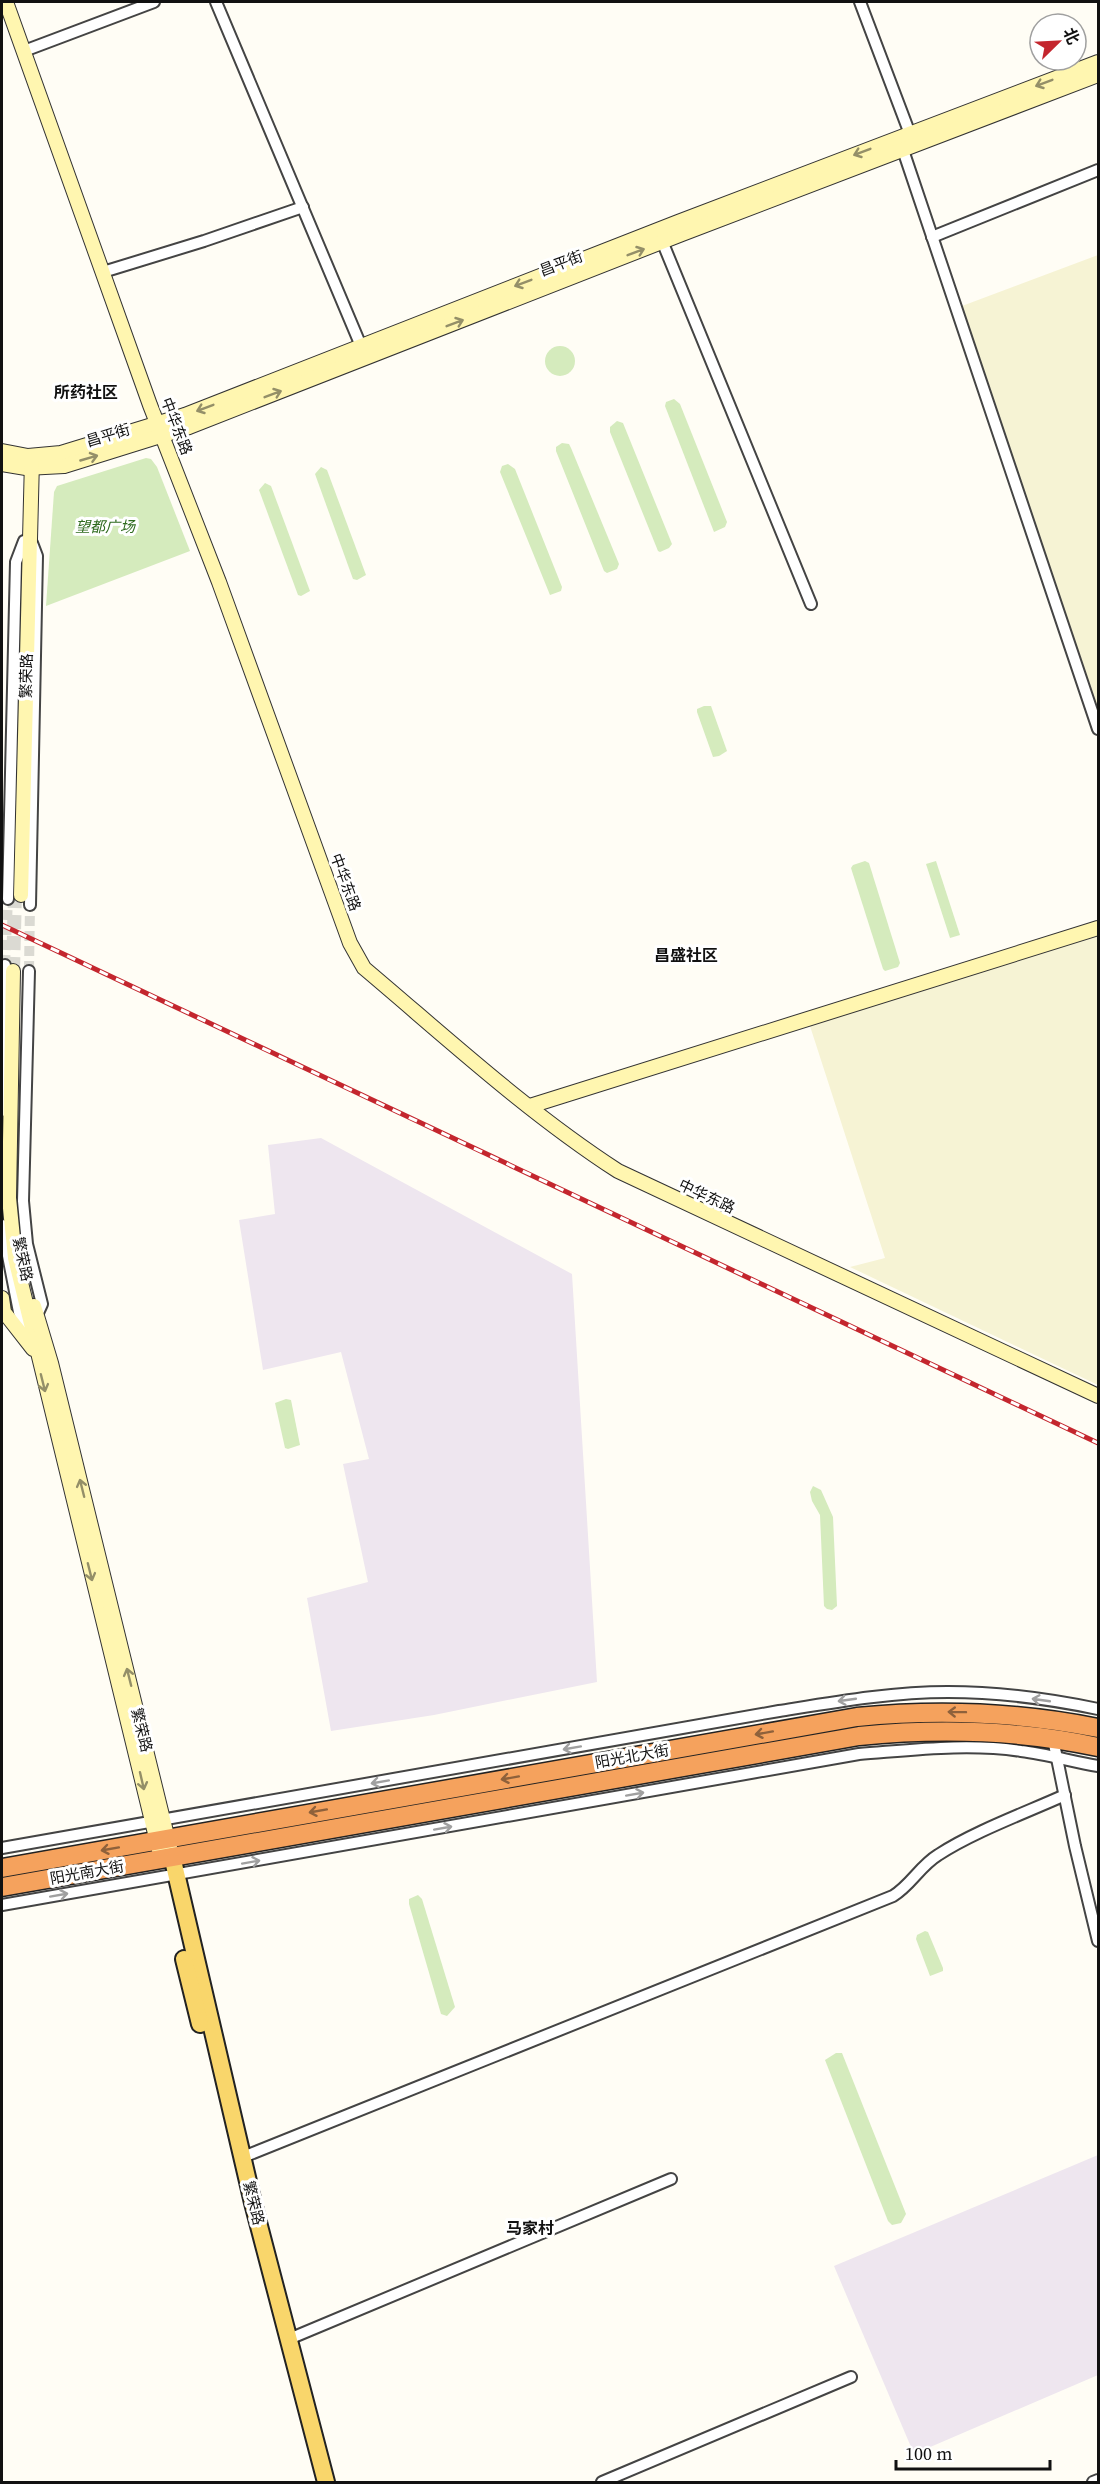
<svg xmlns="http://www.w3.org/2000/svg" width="1100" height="2484" viewBox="0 0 1100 2484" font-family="'Source Serif 4','Noto Sans SC',serif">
	<rect width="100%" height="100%" fill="#fffdf5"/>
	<!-- industrial -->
	<g fill="#eee6ef">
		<polygon points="321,1138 572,1274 597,1682 434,1715 331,1731 307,1598 368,1582 343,1464 369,1459 341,1352 263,1370 239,1220 275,1214 268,1145"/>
		<polygon points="1098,2155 1098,2375 914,2454 834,2266"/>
	</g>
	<!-- farmland -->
	<g fill="#f6f3d4">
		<polygon points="1098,255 1098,711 962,306"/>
		<polygon points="1098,934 1098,1385 850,1267 885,1258 809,1023"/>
	</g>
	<!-- green -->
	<g fill="#d5ebbd">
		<circle cx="560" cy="361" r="15"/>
		<polygon points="674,399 680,404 727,522 725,527 714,532 665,406 666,402"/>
		<polygon points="617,421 623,423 672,544 669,548 660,552 658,551 610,432 610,427"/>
		<polygon points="562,443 569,444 571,448 619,564 617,569 607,573 604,571 556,451 556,447"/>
		<polygon points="146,458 151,459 157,467 190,551 46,606 54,492 57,486"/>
		<polygon points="508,464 515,469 562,587 561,591 550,595 500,472 502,466"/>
		<polygon points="321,467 327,470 366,575 357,580 353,579 315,474"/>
		<polygon points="265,483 271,486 310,591 301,596 298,595 259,490"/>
		<polygon points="704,706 711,706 727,751 719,756 713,757 697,712 697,709"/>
		<polygon points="865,861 869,863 900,963 898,967 885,971 883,969 851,868 853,865"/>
		<polygon points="936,861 960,935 950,938 926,864"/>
		<polygon points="286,1399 291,1400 300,1445 288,1449 285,1448 275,1403"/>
		<polygon points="813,1486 821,1490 833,1517 837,1606 832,1610 827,1609 824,1606 820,1515 812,1501 810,1492"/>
		<polygon points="418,1895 422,1899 455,2007 447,2016 441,2014 409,1904 409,1899"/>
		<polygon points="925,1931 928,1932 943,1968 943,1971 930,1976 916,1939 917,1935"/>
		<polygon points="836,2053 842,2053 906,2214 901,2223 892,2225 888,2221 825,2060"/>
	</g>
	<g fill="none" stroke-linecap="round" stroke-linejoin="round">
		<!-- street-tunnel -->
		<g stroke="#dbdad3" stroke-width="10" stroke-dasharray="10 5" stroke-linecap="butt">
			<polyline points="5,965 8,899"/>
			<polyline points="29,971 30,905"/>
		</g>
		<!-- secondary-tunnel -->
		<polyline stroke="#dbdad3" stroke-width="14" stroke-dasharray="14 7" stroke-linecap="butt" points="13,971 15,893"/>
		<defs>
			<g id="street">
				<polyline points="216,2 361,346"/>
				<polyline points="860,2 910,134"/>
				<polyline points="24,51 154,2"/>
				<polyline points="903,150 1098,729"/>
				<polyline points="932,237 1098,170"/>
				<polyline points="662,241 811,604"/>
				<polyline points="103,272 204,241 303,207"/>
				<polyline points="8,899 16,562 24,541"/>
				<polyline points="30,905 37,556 32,543"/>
				<polyline points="29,971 23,1201 27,1244 42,1304 37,1315"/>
				<polyline points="2,1111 5,965"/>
				<polyline points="2,1225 19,1312 30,1338"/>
				<polyline points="1053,1739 1075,1846 1098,1941"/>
				<path d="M 2,1848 L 779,1711 C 835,1702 891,1692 948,1692 C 998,1692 1050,1699 1098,1709"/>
				<path d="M 2,1905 L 859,1754 C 913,1750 967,1743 1021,1751 C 1047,1754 1073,1762 1098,1766"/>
				<path d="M 243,2157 L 893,1896 C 911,1885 920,1866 938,1855 C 973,1832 1025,1813 1065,1795"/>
				<polyline points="289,2339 671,2179"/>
				<polyline points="602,2482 851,2377"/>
				<polyline points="1093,2482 1098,2480"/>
			</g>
			<g id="secondary">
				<path d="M 6,2 L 150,405 L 219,582 L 350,943 L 364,968 C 447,1038 527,1112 618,1171 L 1098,1396"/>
				<polyline points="2,451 28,456 61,453 185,415 678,222 1098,62"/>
				<polyline points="2,464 26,468 64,466 189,427 682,234 1098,75"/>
				<polyline points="21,895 32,460"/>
				<polyline points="13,971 9,1198 15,1258 161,1858"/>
				<polyline points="530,1106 1098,928"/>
				<polyline points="2,1298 4,1312 33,1349"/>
				<polyline points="34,1306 51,1363 172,1856"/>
			</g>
			<g id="primary">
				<polyline points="172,1856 253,2203 326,2482"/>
				<polyline points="184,1959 200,2024"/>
			</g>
			<g id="highway">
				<path d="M 2,1868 L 857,1717 C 938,1709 1018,1712 1098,1728"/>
				<path d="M 2,1887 L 859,1736 C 940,1728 1019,1730 1098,1747"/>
			</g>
		</defs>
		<!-- street casing -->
		<use href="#street" stroke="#444" stroke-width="14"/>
		<!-- secondary casing -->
		<use href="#secondary" stroke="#333" stroke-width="16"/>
		<!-- primary casing -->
		<use href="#primary" stroke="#222" stroke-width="20"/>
		<!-- highway casing -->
		<use href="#highway" stroke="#222" stroke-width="21"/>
		<!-- street -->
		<use href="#street" stroke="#fff" stroke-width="10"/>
		<!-- secondary -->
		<use href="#secondary" stroke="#fff6b0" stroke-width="14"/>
		<!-- primary -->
		<use href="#primary" stroke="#f9d66b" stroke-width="16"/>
		<!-- highway -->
		<use href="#highway" stroke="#f5a25d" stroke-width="18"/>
		<defs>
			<polyline id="rail" points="2,925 1098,1443"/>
		</defs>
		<!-- rail casing -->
		<use href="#rail" stroke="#c4262e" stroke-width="5"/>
		<!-- rail -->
		<use href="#rail" stroke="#fff" stroke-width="3" stroke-dasharray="9" stroke-linecap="butt"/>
	</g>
	<!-- one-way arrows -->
	<defs><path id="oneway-shaft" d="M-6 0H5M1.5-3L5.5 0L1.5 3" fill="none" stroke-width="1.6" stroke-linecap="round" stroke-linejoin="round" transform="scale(1.5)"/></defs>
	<g stroke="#948f68">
		<use href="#oneway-shaft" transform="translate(1044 83) rotate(159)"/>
		<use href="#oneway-shaft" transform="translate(862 152) rotate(159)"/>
		<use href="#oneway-shaft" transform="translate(636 252) rotate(-21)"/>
		<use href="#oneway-shaft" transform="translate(523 283) rotate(159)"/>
		<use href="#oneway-shaft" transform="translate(455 323) rotate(-21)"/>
		<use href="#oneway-shaft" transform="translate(273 394) rotate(-21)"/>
		<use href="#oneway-shaft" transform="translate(205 408) rotate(159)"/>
		<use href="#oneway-shaft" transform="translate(89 458) rotate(-16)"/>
		<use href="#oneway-shaft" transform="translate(43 1383) rotate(76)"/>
		<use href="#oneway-shaft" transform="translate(82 1488) rotate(-104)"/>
		<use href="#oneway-shaft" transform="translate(90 1572) rotate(76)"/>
		<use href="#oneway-shaft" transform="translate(129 1677) rotate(-104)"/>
		<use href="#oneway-shaft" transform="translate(142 1781) rotate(77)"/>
	</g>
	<g stroke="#a0a0a0">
		<use href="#oneway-shaft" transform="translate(847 1700) rotate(172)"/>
		<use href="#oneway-shaft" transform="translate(1041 1700) rotate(-172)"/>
		<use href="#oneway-shaft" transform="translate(572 1748) rotate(170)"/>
		<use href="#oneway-shaft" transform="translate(380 1782) rotate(170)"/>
		<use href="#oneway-shaft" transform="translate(635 1794) rotate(-10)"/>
		<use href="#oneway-shaft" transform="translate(443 1828) rotate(-10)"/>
		<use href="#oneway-shaft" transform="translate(251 1862) rotate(-10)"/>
		<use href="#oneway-shaft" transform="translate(59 1895) rotate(-10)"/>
	</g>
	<g stroke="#8e613b">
		<use href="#oneway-shaft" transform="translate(957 1712) rotate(-179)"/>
		<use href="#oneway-shaft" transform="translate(764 1733) rotate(170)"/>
		<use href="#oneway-shaft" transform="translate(510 1778) rotate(170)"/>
		<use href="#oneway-shaft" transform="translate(318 1811) rotate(170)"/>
		<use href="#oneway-shaft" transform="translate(110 1849) rotate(170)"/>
	</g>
	<g text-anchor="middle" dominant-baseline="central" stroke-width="6" stroke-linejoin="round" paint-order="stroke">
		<!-- street labels -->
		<g font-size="15" fill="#111" stroke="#fff">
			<text transform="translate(561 263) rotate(-21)">昌平街</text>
			<text transform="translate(177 426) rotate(69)">中华东路</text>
			<text transform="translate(108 435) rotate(-17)">昌平街</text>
			<text transform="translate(26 676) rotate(-89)">繁荣路</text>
			<text transform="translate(346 882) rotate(70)">中华东路</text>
			<text transform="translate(707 1196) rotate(25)">中华东路</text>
			<text transform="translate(23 1259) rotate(78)">繁荣路</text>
			<text transform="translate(142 1730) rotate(76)">繁荣路</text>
			<text transform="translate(632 1756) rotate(-10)">阳光北大街</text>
			<text transform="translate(87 1872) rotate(-10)">阳光南大街</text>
			<text transform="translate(254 2203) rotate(76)">繁荣路</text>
		</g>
		<!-- park labels -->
		<g font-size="15" font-style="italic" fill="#2f6b1f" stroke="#fff">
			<text x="105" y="526">望都广场</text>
		</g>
		<!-- neighbourhood labels -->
		<g font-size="16" font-weight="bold" fill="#111" stroke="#fff">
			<text x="86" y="392">所药社区</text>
			<text x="686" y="955">昌盛社区</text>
			<text x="530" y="2228">马家村</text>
		</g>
	</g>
	<!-- border -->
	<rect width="1100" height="2484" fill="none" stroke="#111111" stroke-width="6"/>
	<!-- north arrow -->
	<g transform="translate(1058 42) rotate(66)"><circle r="28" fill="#ffffff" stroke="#a0a0a0" stroke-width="1.5"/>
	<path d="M0-4.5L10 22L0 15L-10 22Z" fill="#c4262e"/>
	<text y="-9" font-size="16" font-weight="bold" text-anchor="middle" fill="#111111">北</text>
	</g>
	<!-- scale -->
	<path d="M896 2460v9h154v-9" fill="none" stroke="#111111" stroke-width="3"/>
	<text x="905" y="2460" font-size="18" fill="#111111" stroke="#ffffff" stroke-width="4.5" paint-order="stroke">100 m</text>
</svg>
